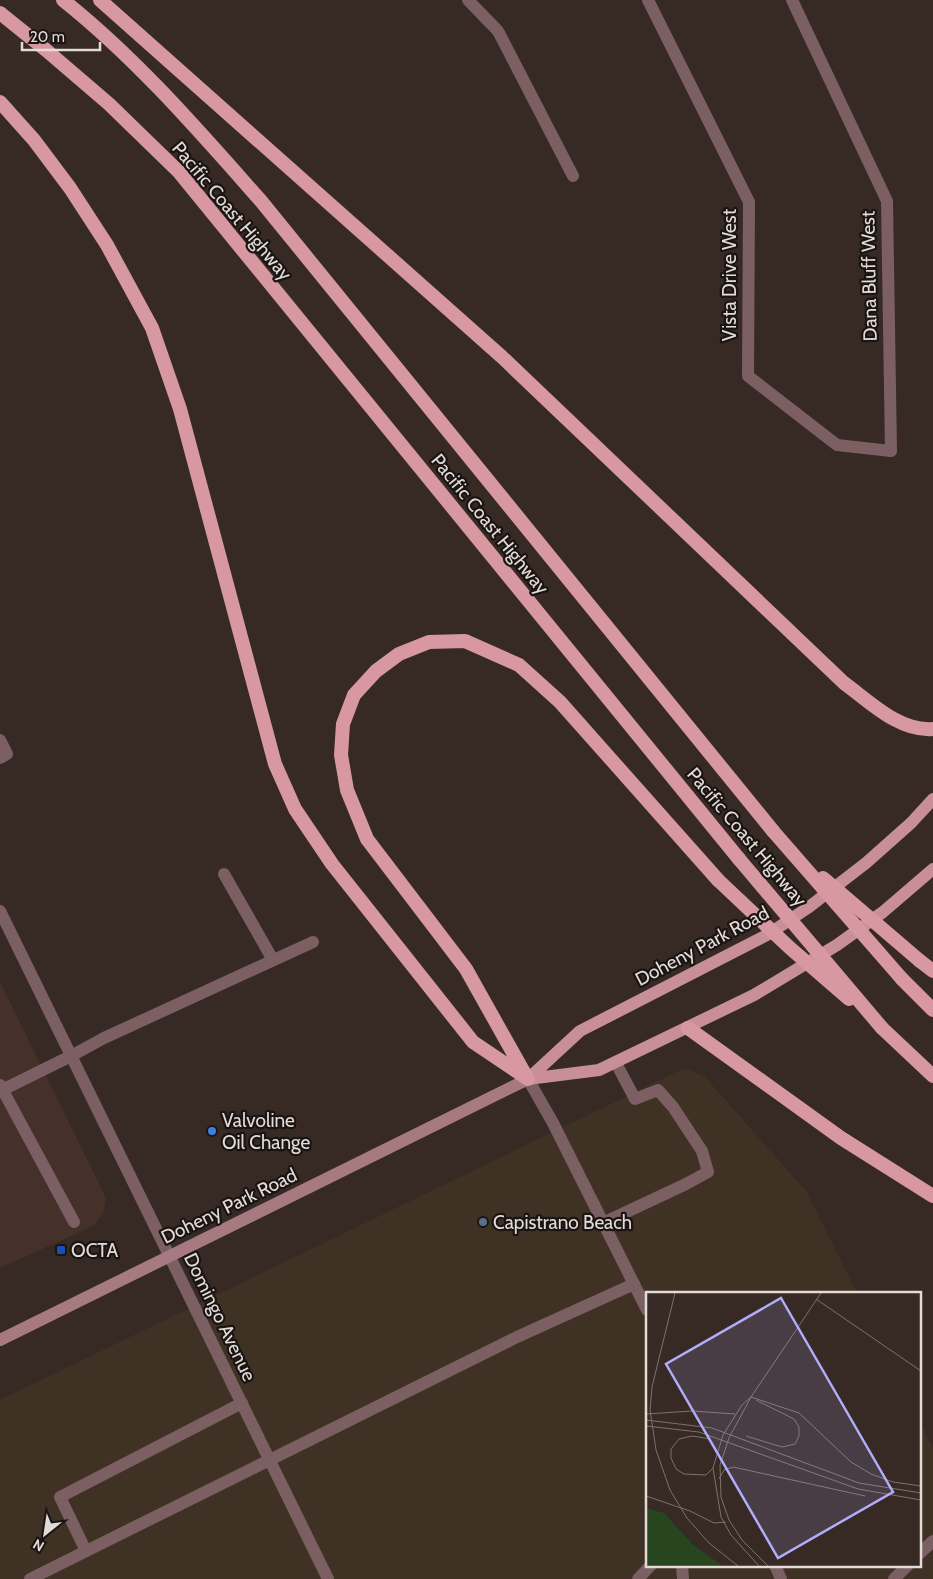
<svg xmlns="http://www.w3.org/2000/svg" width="933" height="1579" viewBox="0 0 933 1579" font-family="Cabin,sans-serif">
	<rect width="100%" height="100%" fill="#372a25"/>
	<!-- commercial -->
	<polygon fill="#403125" points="685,1068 705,1077 806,1191 857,1293 647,1293 647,1565 919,1565 919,1419 933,1447 933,1579 0,1579 0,1400"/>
	<!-- built -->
	<polygon fill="#453129" points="0,982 106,1198 103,1214 93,1226 0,1268"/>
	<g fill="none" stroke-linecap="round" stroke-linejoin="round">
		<!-- service -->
		<g stroke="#7b5f63" stroke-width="12">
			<polyline points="0,740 7,754 0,758"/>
			<polyline points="224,874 273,960"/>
			<polyline points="0,1085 74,1222"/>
			<polyline points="0,1091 71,1056 104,1038 313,942"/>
			<polyline points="603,1223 686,1184 708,1172 702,1151 673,1107 658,1090 635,1099 616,1063"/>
			<polyline points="86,1551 60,1497 242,1403"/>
			<polyline points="919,1554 933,1541"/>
			<polyline points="682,1565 683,1579"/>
			<polyline points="30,1579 517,1337 634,1284"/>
			<polyline points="638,1579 651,1565"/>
			<polyline points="894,1579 908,1565"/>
		</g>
		<!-- minor -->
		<g stroke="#7b5f63" stroke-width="12">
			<polyline points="468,0 498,31 573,176"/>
			<polyline points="648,0 749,202 748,376 837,445 891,451 887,201 792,0"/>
			<polyline points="0,911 328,1579"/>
			<polyline points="528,1079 553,1123 647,1310"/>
			<polyline points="775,1565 781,1579"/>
		</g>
		<!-- secondary -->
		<polyline stroke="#a77a81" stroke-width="12" points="0,1340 528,1079"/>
		<!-- primary -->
		<g stroke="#c98f98" stroke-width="12">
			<polyline points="528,1079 580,1031 767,935 809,907 866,863 911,823 933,799"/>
			<polyline points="528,1079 599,1070 754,995 837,945 883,912 933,869"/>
		</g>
		<!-- trunk -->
		<g stroke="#d898a2" stroke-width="14">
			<path d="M 63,0 C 137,59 199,131 261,201 L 773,831"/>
			<path d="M 100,0 L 502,357 L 844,683 C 869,701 899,732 933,729"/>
			<polyline points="0,13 46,50 109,104 179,172 739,859"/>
			<polyline points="0,102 34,140 70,188 107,245 152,328 180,409 275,764 295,809 332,864 473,1042 528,1079"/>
			<polyline points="920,961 933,971"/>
			<polyline points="902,979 933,1010"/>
			<polyline points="688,1028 841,1138 933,1196"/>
			<polyline points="882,1028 933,1076"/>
			<polyline points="526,1076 466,969 367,839 347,790 341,755 343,724 354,695 376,671 399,654 429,642 465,641 519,665 560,702 718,880"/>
		</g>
		<!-- trunk-bridge -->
		<g stroke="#d898a2" stroke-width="14">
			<polyline points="773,831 902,979"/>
			<polyline points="739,859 882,1028"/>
			<polyline points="823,878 920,961"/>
			<polyline points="718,880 790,948 849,999"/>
		</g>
	</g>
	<!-- markers -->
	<circle fill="#3f7fe0" stroke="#1a1412" stroke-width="2" cx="212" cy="1131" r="5"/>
	<circle fill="#5c6f8a" stroke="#1a1412" stroke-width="2" cx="483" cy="1222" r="5"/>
	<rect fill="#1a4fb4" stroke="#1a1412" stroke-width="2" x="56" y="1245" width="10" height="10" rx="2.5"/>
	<g text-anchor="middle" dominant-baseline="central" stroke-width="4.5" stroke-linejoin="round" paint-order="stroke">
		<!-- street labels -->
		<g font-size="19" fill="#e3dbd7" stroke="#1a1412">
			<text transform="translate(232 211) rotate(50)">Pacific Coast Highway</text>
			<text transform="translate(729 275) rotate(-90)">Vista Drive West</text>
			<text transform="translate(869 276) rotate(-91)">Dana Bluff West</text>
			<text transform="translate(490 524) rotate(51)">Pacific Coast Highway</text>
			<text transform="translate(747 837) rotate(50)">Pacific Coast Highway</text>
			<text transform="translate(702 946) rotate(-28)">Doheny Park Road</text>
			<text transform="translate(229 1206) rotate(-26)">Doheny Park Road</text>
			<text transform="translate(220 1317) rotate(64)">Domingo Avenue</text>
		</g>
		<!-- poi labels -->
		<g font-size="19" fill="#e3dbd7" stroke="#1a1412" text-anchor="start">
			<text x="222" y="1120">Valvoline<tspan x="222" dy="22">Oil Change</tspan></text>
			<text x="493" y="1222">Capistrano Beach</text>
			<text x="71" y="1250">OCTA</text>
		</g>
	</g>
	<!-- overview -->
	<g transform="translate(646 1292)">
		<rect width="275" height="275" fill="#372a25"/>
		<path d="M 0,216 L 18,221 L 47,253 L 77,274 L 0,274 Z" fill="#27451e"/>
		<path fill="none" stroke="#7c716c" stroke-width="1" d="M 29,1 L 6,95 L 4,118 L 10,158 L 24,198 L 41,226 L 63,251 L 92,274M 170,7 L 275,79M 105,105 L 96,113 L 77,143 L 67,176 L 75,225 L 85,243 L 113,274M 105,105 L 153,121 L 205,170 L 225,182 L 247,190 L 275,194M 0,122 L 46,119 L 89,122M 0,128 L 66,136 L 213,191 L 275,201M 0,134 L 53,140 L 212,197 L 275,208M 100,144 L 136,155 L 149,152 L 153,144 L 153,135 L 148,127 L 110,108M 65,147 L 46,144 L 33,147 L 25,157 L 25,166 L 30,177 L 38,182 L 60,183 L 67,176M 73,187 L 78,178 L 87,175 L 219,204M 0,204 L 44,219 L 68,231 L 80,230M 122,274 L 96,248 L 83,228 L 75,205 L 74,173 L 83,146 L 105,105 L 175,1"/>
		<path fill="#b1adfa" fill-opacity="0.15" stroke="#b1adfa" stroke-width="2.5" d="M 135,6 L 247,200 L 132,266 L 20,72 Z"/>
		<rect width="275" height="275" fill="none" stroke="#e3dbd7" stroke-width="2.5"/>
	</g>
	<!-- north arrow -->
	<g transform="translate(45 1534) rotate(210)" stroke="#1a1412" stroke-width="4" paint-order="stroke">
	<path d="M0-4L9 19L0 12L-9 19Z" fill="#e3dbd7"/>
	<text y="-8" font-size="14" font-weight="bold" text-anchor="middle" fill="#e3dbd7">N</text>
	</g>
	<!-- scale -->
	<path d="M22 42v8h78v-8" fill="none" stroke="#e3dbd7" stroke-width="2.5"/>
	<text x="30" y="42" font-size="15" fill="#e3dbd7" stroke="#1a1412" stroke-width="4" paint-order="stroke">20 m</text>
</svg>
